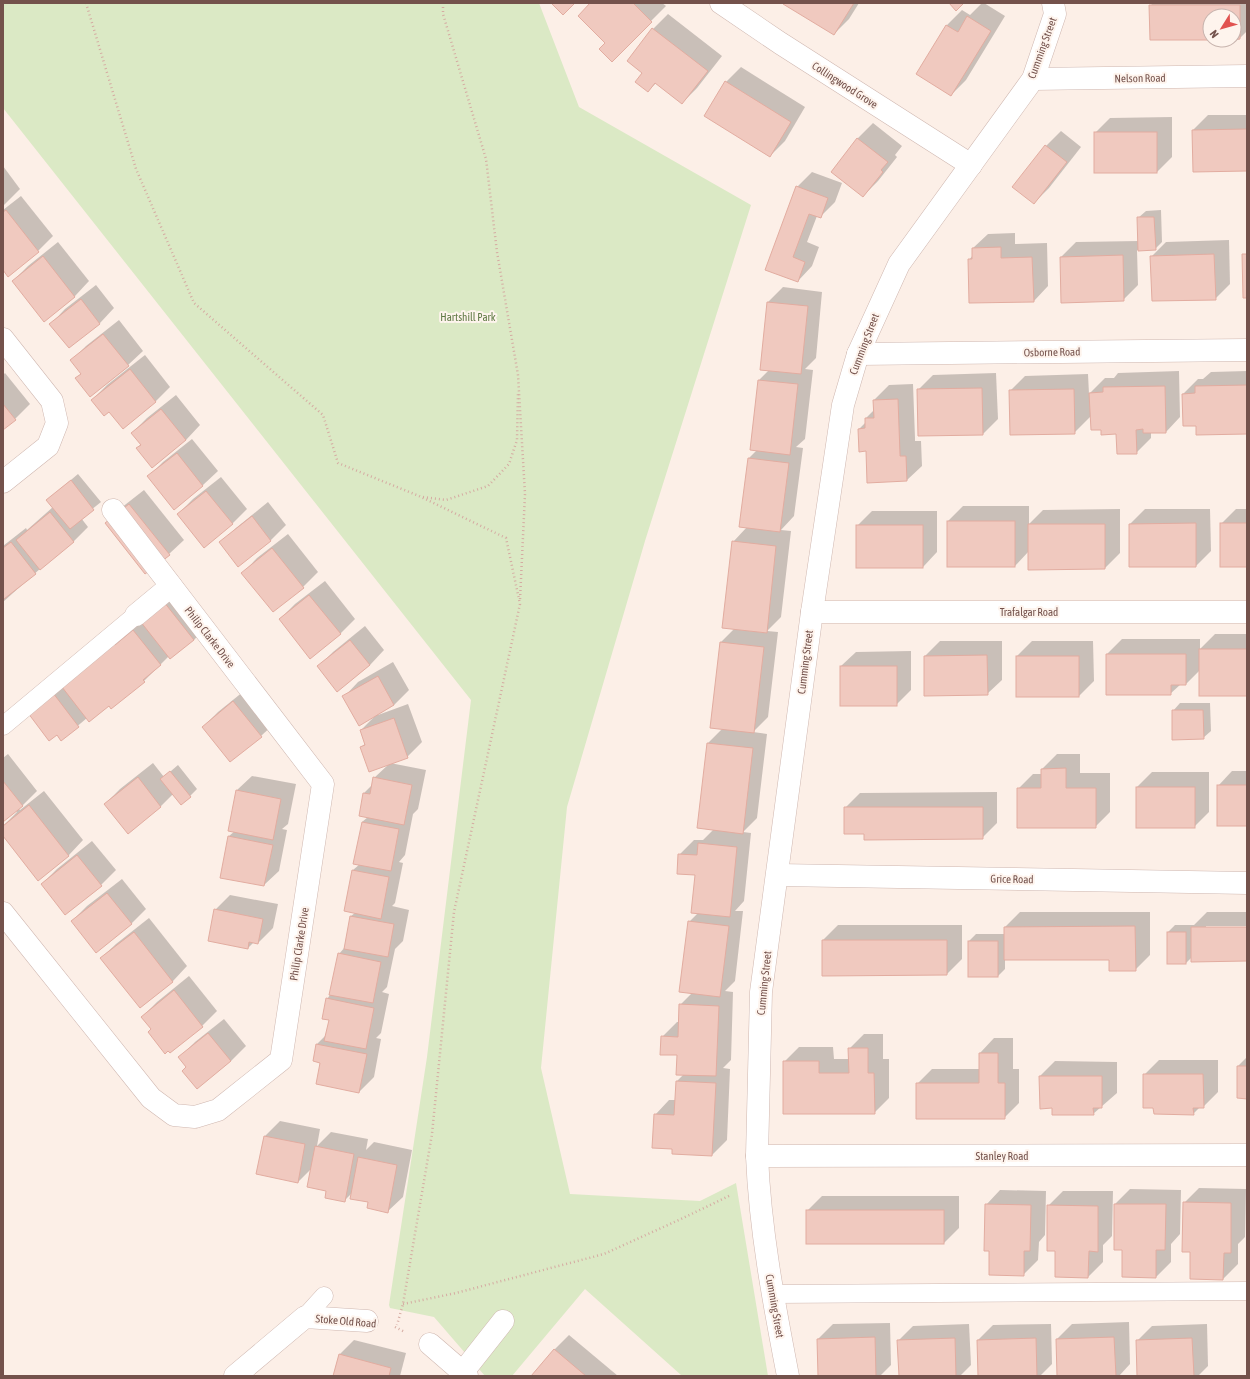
<svg xmlns="http://www.w3.org/2000/svg" width="1250" height="1379" viewBox="0 0 1250 1379" font-family="'Asap Condensed',sans-serif">
	<rect width="100%" height="100%" fill="#fcefe7"/>
	<!-- green -->
	<polygon fill="#dbe9c5" points="3,3 539,3 579,107 751,205 645,541 567,807 541,1068 570,1194 700,1201 736,1183 768,1376 681,1376 681,1375 585,1289 512,1376 485,1376 434,1317 390,1308 389,1305 427,1057 471,700 3,108"/>
	<!-- shadow -->
	<g fill="#0003">
		<polygon points="592,3 662,3 666,6 612,60"/>
		<polygon points="785,3 859,3 849,19 834,34"/>
		<polygon points="982,3 984,3 1005,16 966,80 951,95 918,74 947,25 962,10 970,15"/>
		<polygon points="1153,3 1247,3 1247,31 1240,38 1234,39 1234,16 1210,16 1210,39 1150,6"/>
		<polygon points="668,14 722,56 697,88 682,103 657,82 648,91 643,72 629,61 653,29"/>
		<polygon points="741,67 805,107 785,141 770,156 726,82"/>
		<polygon points="1208,115 1247,115 1247,170 1194,171 1193,130"/>
		<polygon points="1172,117 1172,157 1157,172 1095,172 1095,133 1110,118"/>
		<polygon points="873,123 902,146 895,155 897,157 878,181 863,196 832,171 858,138"/>
		<polygon points="1061,131 1081,147 1049,188 1034,203 1046,146"/>
		<polygon points="3,166 20,189 3,206"/>
		<polygon points="812,172 842,183 835,202 820,217 817,216 807,242 819,247 812,266 798,281 767,270 797,187"/>
		<polygon points="21,196 53,236 38,251 3,269 3,210"/>
		<polygon points="1161,210 1162,242 1155,249 1137,250 1138,285 1123,300 1062,302 1061,257 1076,242 1139,241 1138,218 1146,211"/>
		<polygon points="1015,233 1015,244 1047,243 1048,286 1034,301 969,260 973,255 973,248 988,234"/>
		<polygon points="1229,240 1230,284 1215,299 1151,257 1166,242"/>
		<polygon points="58,242 89,281 75,296 44,320 13,281 28,266"/>
		<polygon points="96,285 114,308 100,323 69,347 51,324 65,309"/>
		<polygon points="783,287 822,292 816,358 805,369 813,370 805,439 796,447 803,448 794,516 781,530 791,531 781,617 767,631 778,632 768,717 753,732 767,734 757,818 743,832 751,833 744,901 735,911 743,911 735,981 725,991 733,992 731,1060 723,1068 730,1069 727,1140 712,1155 673,1148 655,1115 669,1100 676,1100 677,1081 684,1074 678,1055 662,1037 677,1022 679,1022 680,1005 692,993 689,922 698,913 696,874 679,855 694,840 703,840 714,829 708,743 723,728 711,727 721,642 735,628 733,542 747,527 740,526 749,458 757,450 751,449 759,380 769,370 768,302"/>
		<polygon points="119,320 143,351 128,365 76,378 82,373 72,360 86,346"/>
		<polygon points="145,355 170,387 155,402 92,400 107,385"/>
		<polygon points="1179,371 1180,417 1166,432 1151,432 1151,438 1136,453 1117,433 1102,429 1091,416 1074,433 1010,391 1025,376 1088,374 1089,394 1105,378 1114,378 1118,373"/>
		<polygon points="1247,371 1247,433 1197,425 1183,394 1198,379 1203,379 1211,372"/>
		<polygon points="5,373 30,404 15,419 3,428 3,375"/>
		<polygon points="996,373 998,419 983,434 918,390 933,375"/>
		<polygon points="913,384 915,438 915,441 921,441 922,466 907,480 867,450 859,429 866,422 866,418 875,409 874,400 889,385"/>
		<polygon points="176,395 200,425 186,440 137,448 141,444 132,433 147,418"/>
		<polygon points="192,439 218,471 203,485 174,508 149,476 163,462"/>
		<polygon points="78,474 101,502 81,518 88,527 73,542 41,568 3,602 3,546 26,528 27,530 53,507 47,500"/>
		<polygon points="221,477 247,509 232,524 178,514 193,499"/>
		<polygon points="144,490 184,540 169,554 121,508"/>
		<polygon points="268,502 286,525 271,540 239,565 221,543 236,528"/>
		<polygon points="963,506 1029,506 1029,524 1043,510 1120,509 1120,553 1105,568 1029,569 1029,551 1015,566 948,521"/>
		<polygon points="1145,509 1210,509 1211,551 1196,566 1130,524"/>
		<polygon points="1236,509 1247,509 1247,566 1221,524"/>
		<polygon points="872,511 937,511 937,552 923,567 857,526"/>
		<polygon points="288,534 318,572 303,587 243,573 257,558"/>
		<polygon points="325,581 355,619 340,634 280,619 295,604"/>
		<polygon points="179,588 208,625 194,640 169,656 144,681 111,707 109,705 87,718 62,739 57,734 26,709"/>
		<polygon points="365,626 384,650 370,665 337,690 318,667 333,652"/>
		<polygon points="1215,634 1247,634 1247,695 1200,670 1186,684 1181,684 1170,694 1107,654 1122,639 1200,639 1200,649"/>
		<polygon points="940,641 1002,641 1002,680 987,694 925,656"/>
		<polygon points="1032,641 1093,641 1094,681 1079,696 1017,656"/>
		<polygon points="911,651 911,690 896,705 841,666 856,652"/>
		<polygon points="393,662 409,690 394,705 378,714 378,715 408,704 422,742 407,757 390,763 426,770 418,809 413,814 405,855 399,862 403,863 395,903 392,906 409,910 403,941 395,949 387,987 382,992 389,994 381,1033 376,1038 381,1039 374,1077 359,1092 321,1062 317,1044 326,1035 330,1019 327,999 330,995 339,954 345,947 351,916 355,913 353,870 360,864 362,822 368,817 360,815 364,793 373,784 374,778 389,764 361,747 366,743 361,730 376,715 344,697 358,682"/>
		<polygon points="249,687 276,722 261,736 203,727 218,712"/>
		<polygon points="1180,703 1210,703 1211,731 1203,738 1173,711"/>
		<polygon points="8,754 37,791 19,809 20,810 44,791 83,840 69,855 38,879 3,835 3,826 17,812 16,811 3,821 3,758"/>
		<polygon points="1057,754 1080,754 1080,773 1110,773 1110,812 1095,827 1018,789 1033,774 1042,774 1042,769"/>
		<polygon points="153,763 164,777 178,765 197,789 190,796 173,794 161,806 128,832 105,804 120,789"/>
		<polygon points="1232,771 1247,771 1247,825 1218,786"/>
		<polygon points="1152,772 1209,772 1209,812 1194,827 1137,827 1137,787"/>
		<polygon points="252,776 296,784 288,824 282,829 287,830 279,871 264,885 229,836 235,831 237,790"/>
		<polygon points="997,792 997,823 982,838 845,808 860,793"/>
		<polygon points="92,841 116,870 101,885 42,884 57,869"/>
		<polygon points="122,879 146,909 131,924 72,921 87,906"/>
		<polygon points="230,895 278,904 273,928 258,943 254,942 248,948 215,910"/>
		<polygon points="1020,912 1150,912 1150,955 1135,970 1110,959 1005,959 1005,969 998,976 969,941 976,934 1005,934 1005,927"/>
		<polygon points="1207,912 1247,912 1247,926 1206,926 1206,928 1247,928 1247,960 1192,957 1186,963 1168,932 1175,925 1194,925"/>
		<polygon points="149,918 187,966 173,981 140,1007 101,958 116,944"/>
		<polygon points="838,925 962,925 962,959 947,974 823,975 823,940"/>
		<polygon points="189,976 217,1011 202,1026 170,1052 142,1017 157,1002"/>
		<polygon points="224,1019 246,1046 231,1061 187,1067 180,1057 195,1042"/>
		<polygon points="864,1034 883,1034 883,1059 889,1059 889,1098 874,1113 784,1062 799,1047 833,1047 834,1059 849,1059 849,1049"/>
		<polygon points="994,1038 1013,1038 1013,1069 1019,1069 1019,1103 1004,1118 917,1084 932,1069 980,1069 980,1053"/>
		<polygon points="1247,1057 1247,1098 1238,1066"/>
		<polygon points="1159,1060 1218,1060 1218,1092 1203,1107 1200,1107 1193,1114 1154,1107 1144,1075"/>
		<polygon points="1055,1061 1117,1062 1117,1093 1093,1114 1053,1107 1040,1076"/>
		<polygon points="280,1121 320,1129 317,1146 331,1132 368,1139 366,1150 374,1142 412,1150 403,1197 388,1211 352,1193 344,1201 327,1191 312,1168 298,1182 265,1136"/>
		<polygon points="1199,1188 1246,1189 1245,1237 1238,1244 1238,1264 1223,1279 1191,1251 1184,1203"/>
		<polygon points="1130,1189 1181,1190 1180,1234 1171,1244 1171,1262 1156,1277 1123,1249 1115,1204"/>
		<polygon points="1000,1190 1046,1191 1045,1235 1039,1242 1038,1260 1023,1275 990,1250 986,1205"/>
		<polygon points="1063,1191 1113,1191 1112,1236 1103,1245 1103,1262 1088,1277 1056,1250 1048,1206"/>
		<polygon points="822,1196 959,1196 959,1228 944,1243 807,1243 807,1211"/>
		<polygon points="1129,1322 1130,1364 1119,1376 1058,1376 1057,1339 1072,1324"/>
		<polygon points="890,1323 891,1365 880,1376 819,1376 818,1339 833,1324"/>
		<polygon points="969,1324 971,1365 960,1376 900,1376 898,1341 913,1326"/>
		<polygon points="1051,1324 1052,1364 1040,1376 979,1376 978,1340 993,1325"/>
		<polygon points="1207,1324 1208,1366 1198,1376 1138,1376 1137,1341 1152,1326"/>
		<polygon points="569,1335 618,1376 532,1376 554,1350"/>
		<polygon points="354,1340 406,1353 400,1376 334,1376 339,1355"/>
	</g>
	<!-- building -->
	<g fill="#f0c9bf" stroke="#e2aca0">
		<polygon points="551,3 575,3 563,15"/>
		<polygon points="590,3 633,3 652,22 612,62 599,49 605,43 578,16"/>
		<polygon points="784,3 854,3 834,35 783,4"/>
		<polygon points="949,3 964,3 956,11"/>
		<polygon points="1149,5 1240,5 1240,39 1234,40 1234,16 1210,16 1210,40 1150,40"/>
		<polygon points="967,16 991,31 951,96 916,74 946,25 958,32"/>
		<polygon points="652,28 708,71 682,104 655,83 648,92 635,82 642,73 627,61"/>
		<polygon points="725,81 791,122 770,157 704,116"/>
		<polygon points="1247,129 1247,171 1193,172 1192,130"/>
		<rect x="1094" y="132" width="63" height="41"/>
		<polygon points="857,138 888,162 881,170 883,172 863,197 831,172"/>
		<polygon points="1045,145 1067,162 1034,204 1012,187"/>
		<polygon points="796,186 828,198 821,218 809,214 793,257 805,262 798,282 765,270"/>
		<polygon points="6,210 39,252 8,277 3,270 3,212"/>
		<polygon points="1137,217 1154,217 1156,250 1138,251"/>
		<polygon points="1001,247 1001,258 1032,257 1034,302 969,303 968,259 972,259 972,248"/>
		<polygon points="1214,254 1216,300 1152,301 1150,256"/>
		<polygon points="1242,254 1247,254 1247,298 1243,298"/>
		<polygon points="1123,255 1124,301 1061,303 1060,257"/>
		<polygon points="43,256 75,297 44,322 12,281"/>
		<polygon points="81,299 100,324 69,348 49,324"/>
		<polygon points="767,302 808,306 801,374 760,370"/>
		<polygon points="103,334 129,366 90,397 75,378 81,374 70,360"/>
		<polygon points="130,369 156,402 123,429 109,412 104,416 91,400"/>
		<polygon points="758,380 798,384 790,455 750,450"/>
		<polygon points="1247,385 1247,434 1196,435 1196,426 1183,426 1182,394 1195,393 1195,386"/>
		<polygon points="1165,386 1166,433 1143,433 1143,429 1136,430 1137,454 1117,454 1116,434 1101,435 1101,430 1091,430 1089,393 1103,392 1103,387"/>
		<polygon points="982,388 983,435 918,436 917,389"/>
		<polygon points="1074,389 1075,434 1010,435 1009,390"/>
		<polygon points="898,399 900,454 900,456 906,456 907,481 867,483 866,451 859,452 858,429 865,428 865,418 874,418 873,400"/>
		<polygon points="3,404 16,420 3,430"/>
		<polygon points="161,409 186,440 152,468 136,448 141,445 131,433"/>
		<polygon points="177,453 203,486 174,510 147,476"/>
		<polygon points="748,458 789,463 780,532 739,527"/>
		<polygon points="71,480 94,510 70,529 46,500"/>
		<polygon points="206,491 233,524 204,548 177,514"/>
		<polygon points="129,504 170,555 145,574 105,523"/>
		<polygon points="50,512 74,542 40,570 16,540"/>
		<polygon points="252,516 271,541 238,567 219,542"/>
		<rect x="947" y="521" width="68" height="46"/>
		<polygon points="1196,523 1196,567 1129,567 1129,524"/>
		<rect x="1220" y="523" width="27" height="44"/>
		<polygon points="1028,524 1105,524 1105,569 1028,570"/>
		<rect x="856" y="525" width="67" height="43"/>
		<polygon points="732,541 776,546 767,633 722,628"/>
		<polygon points="11,542 36,574 4,599 3,597 3,548"/>
		<polygon points="272,548 304,588 273,612 241,573"/>
		<polygon points="309,595 341,634 310,659 279,619"/>
		<polygon points="164,602 194,640 170,659 140,621"/>
		<polygon points="133,630 161,665 143,680 145,682 111,709 109,706 89,722 62,687 111,639 115,645"/>
		<polygon points="350,640 370,665 337,692 317,666"/>
		<polygon points="720,642 764,647 754,733 710,728"/>
		<rect x="1199" y="649" width="48" height="47"/>
		<polygon points="1106,654 1186,654 1186,685 1171,685 1171,695 1106,695"/>
		<polygon points="987,655 988,695 924,696 924,656"/>
		<rect x="1016" y="656" width="63" height="41"/>
		<rect x="840" y="666" width="57" height="40"/>
		<polygon points="378,676 394,705 359,726 342,696"/>
		<polygon points="50,689 79,727 61,741 57,735 49,741 25,709"/>
		<polygon points="233,701 262,737 230,762 202,727"/>
		<polygon points="1172,710 1203,710 1204,739 1172,740"/>
		<polygon points="394,718 408,758 369,772 360,747 365,745 360,730"/>
		<polygon points="707,743 753,748 743,834 697,828"/>
		<polygon points="1066,768 1066,788 1096,788 1096,828 1017,828 1017,788 1041,788 1041,769"/>
		<polygon points="170,771 191,797 181,805 160,779"/>
		<polygon points="138,777 161,807 128,834 104,804"/>
		<polygon points="373,777 412,785 404,825 359,816 363,793 370,794"/>
		<polygon points="3,781 23,806 3,822"/>
		<rect x="1217" y="785" width="30" height="41"/>
		<rect x="1136" y="787" width="59" height="41"/>
		<polygon points="236,790 281,799 273,840 228,831"/>
		<polygon points="29,805 69,856 38,881 3,836 3,826"/>
		<polygon points="844,807 983,807 983,839 864,840 864,834 844,834"/>
		<polygon points="362,822 399,829 391,871 353,864"/>
		<polygon points="228,836 273,845 264,886 220,878"/>
		<polygon points="698,843 737,847 730,917 691,913 695,875 677,874 678,854 697,855"/>
		<polygon points="77,855 102,886 65,915 41,884"/>
		<polygon points="352,870 389,877 381,919 344,911"/>
		<polygon points="107,893 132,924 96,953 71,921"/>
		<polygon points="214,909 263,919 258,944 249,942 248,949 208,941"/>
		<polygon points="350,916 394,924 388,957 344,949"/>
		<polygon points="688,921 729,926 720,997 679,992"/>
		<polygon points="1135,926 1136,971 1109,971 1109,960 1004,960 1004,927"/>
		<polygon points="1191,927 1247,927 1247,961 1191,962"/>
		<polygon points="134,932 173,982 140,1008 100,958"/>
		<rect x="1167" y="932" width="19" height="32"/>
		<polygon points="822,940 947,940 947,975 822,976"/>
		<rect x="968" y="941" width="30" height="36"/>
		<polygon points="338,953 381,962 373,1003 329,995"/>
		<polygon points="174,990 203,1027 170,1053 168,1051 165,1054 148,1032 151,1029 141,1017"/>
		<polygon points="326,998 374,1008 366,1049 324,1041 329,1020 322,1019"/>
		<polygon points="679,1004 719,1006 716,1076 676,1075 677,1055 660,1055 661,1036 678,1037"/>
		<polygon points="208,1033 231,1061 197,1089 182,1071 186,1067 178,1057"/>
		<polygon points="316,1044 367,1054 359,1093 316,1084 320,1063 313,1061"/>
		<polygon points="848,1048 868,1048 868,1073 874,1073 875,1114 783,1114 783,1061 819,1061 819,1073 849,1073"/>
		<polygon points="979,1053 998,1053 998,1083 1005,1083 1005,1119 916,1119 916,1083 979,1083"/>
		<polygon points="1237,1066 1247,1066 1247,1108 1247,1099 1237,1098"/>
		<polygon points="1143,1074 1203,1074 1204,1108 1193,1108 1194,1115 1154,1114 1153,1108 1143,1108"/>
		<polygon points="1039,1076 1102,1076 1102,1108 1093,1108 1094,1115 1052,1115 1052,1108 1040,1109"/>
		<polygon points="676,1081 716,1083 712,1156 672,1154 672,1149 652,1148 654,1114 674,1115"/>
		<polygon points="264,1136 305,1144 298,1183 256,1174"/>
		<polygon points="315,1146 354,1154 345,1202 325,1198 326,1191 307,1187"/>
		<polygon points="358,1157 397,1165 388,1213 367,1208 368,1202 350,1199"/>
		<polygon points="1183,1202 1231,1203 1231,1253 1224,1253 1223,1280 1190,1279 1190,1252 1182,1252"/>
		<polygon points="985,1204 1031,1205 1030,1251 1024,1251 1024,1276 989,1275 989,1251 984,1251"/>
		<polygon points="1114,1204 1166,1204 1165,1250 1156,1250 1156,1278 1122,1277 1122,1250 1114,1250"/>
		<polygon points="1047,1205 1098,1206 1098,1252 1089,1251 1088,1278 1055,1277 1055,1251 1047,1251"/>
		<rect x="806" y="1210" width="138" height="34"/>
		<polygon points="875,1337 876,1376 818,1376 817,1339"/>
		<polygon points="1114,1337 1116,1376 1057,1376 1056,1339"/>
		<polygon points="955,1338 956,1376 899,1376 897,1340"/>
		<polygon points="1036,1338 1037,1376 978,1376 977,1340"/>
		<polygon points="1192,1338 1194,1376 1137,1376 1136,1340"/>
		<polygon points="554,1349 586,1376 531,1376"/>
		<polygon points="339,1354 391,1368 389,1376 333,1376"/>
	</g>
	<g fill="none" stroke-linecap="round" stroke-linejoin="round">
		<defs>
			<g id="lane">
				<polyline points="3,726 136,615"/>
				<polyline points="772,1294 1247,1291"/>
				<polyline points="305,1317 324,1296"/>
			</g>
			<g id="street">
				<polyline points="721,3 780,43 971,165"/>
				<polyline points="1033,79 1247,76"/>
				<polyline points="3,339 52,401 57,423 48,446 3,482"/>
				<polyline points="858,354 1247,350"/>
				<polyline points="812,612 1247,612"/>
				<polyline points="136,615 171,586"/>
				<polyline points="778,875 1247,883"/>
				<polyline points="3,913 151,1098 174,1115 195,1117 218,1110 281,1060 323,784 113,510"/>
				<polyline points="757,1156 1247,1155"/>
				<polyline points="430,1344 467,1376"/>
				<polyline points="462,1373 503,1321"/>
				<polyline points="235,1376 305,1317 367,1321"/>
				<path d="M 788,1376 C 774,1304 760,1230 757,1156 L 761,992 L 812,612 L 843,405 L 858,354 L 899,264 L 1033,79 L 1055,14 L 1053,3"/>
			</g>
		</defs>
		<!-- lane casing -->
		<use href="#lane" stroke="#cfb7b0" stroke-width="19"/>
		<!-- street casing -->
		<use href="#street" stroke="#cfb7b0" stroke-width="23"/>
		<!-- path -->
		<g stroke="#d5aba2" stroke-width="2.5" stroke-dasharray="1 3" stroke-linecap="butt">
			<polyline points="86,3 136,169 194,303 323,415 338,463 419,496 506,538 520,604 454,912 432,1134 403,1304 397,1325"/>
			<polyline points="443,3 443,14 486,159 497,252 518,375 525,494 520,600"/>
			<polyline points="423,497 446,500 488,486 509,464 517,440 518,392"/>
			<polyline points="403,1304 456,1293 604,1254 681,1219 731,1195"/>
			<polyline points="395,1327 405,1332"/>
		</g>
		<!-- lane -->
		<use href="#lane" stroke="#fff" stroke-width="18"/>
		<!-- street -->
		<use href="#street" stroke="#fff" stroke-width="22"/>
	</g>
	<g text-anchor="middle" dominant-baseline="central" stroke-width="4" stroke-linejoin="round" paint-order="stroke">
		<!-- street labels -->
		<g font-size="11" fill="#74524c" stroke="#fef4ed">
			<text transform="translate(1042 48) rotate(-70)">Cumming Street</text>
			<text transform="translate(1140 78) rotate(-1)">Nelson Road</text>
			<text transform="translate(845 85) rotate(33)">Collingwood Grove</text>
			<text transform="translate(864 344) rotate(-69)">Cumming Street</text>
			<text transform="translate(1052 352) rotate(-1)">Osborne Road</text>
			<text x="1029" y="612">Trafalgar Road</text>
			<text transform="translate(210 637) rotate(52)">Philip Clarke Drive</text>
			<text transform="translate(805 662) rotate(-83)">Cumming Street</text>
			<text transform="translate(1012 879) rotate(1)">Grice Road</text>
			<text transform="translate(299 944) rotate(-81)">Philip Clarke Drive</text>
			<text transform="translate(764 983) rotate(-84)">Cumming Street</text>
			<text x="1002" y="1156">Stanley Road</text>
			<text transform="translate(775 1306) rotate(80)">Cumming Street</text>
			<text transform="translate(346 1321) rotate(5)">Stoke Old Road</text>
		</g>
		<!-- park labels -->
		<g font-size="11" fill="#5f7944" stroke="#fef4ed">
			<text x="468" y="317">Hartshill Park</text>
		</g>
	</g>
	<!-- border -->
	<rect width="1250" height="1379" fill="none" stroke="#74524c" stroke-width="8"/>
	<!-- north arrow -->
	<g transform="translate(1222 28) rotate(233)"><circle r="19" fill="#fef4ed" stroke="#c7b3ad"/>
	<path d="M0-3L7 15L0 10L-7 15Z" fill="#e15350"/>
	<text y="-6" font-size="11" font-weight="bold" text-anchor="middle" fill="#74524c">N</text>
	</g>
</svg>
